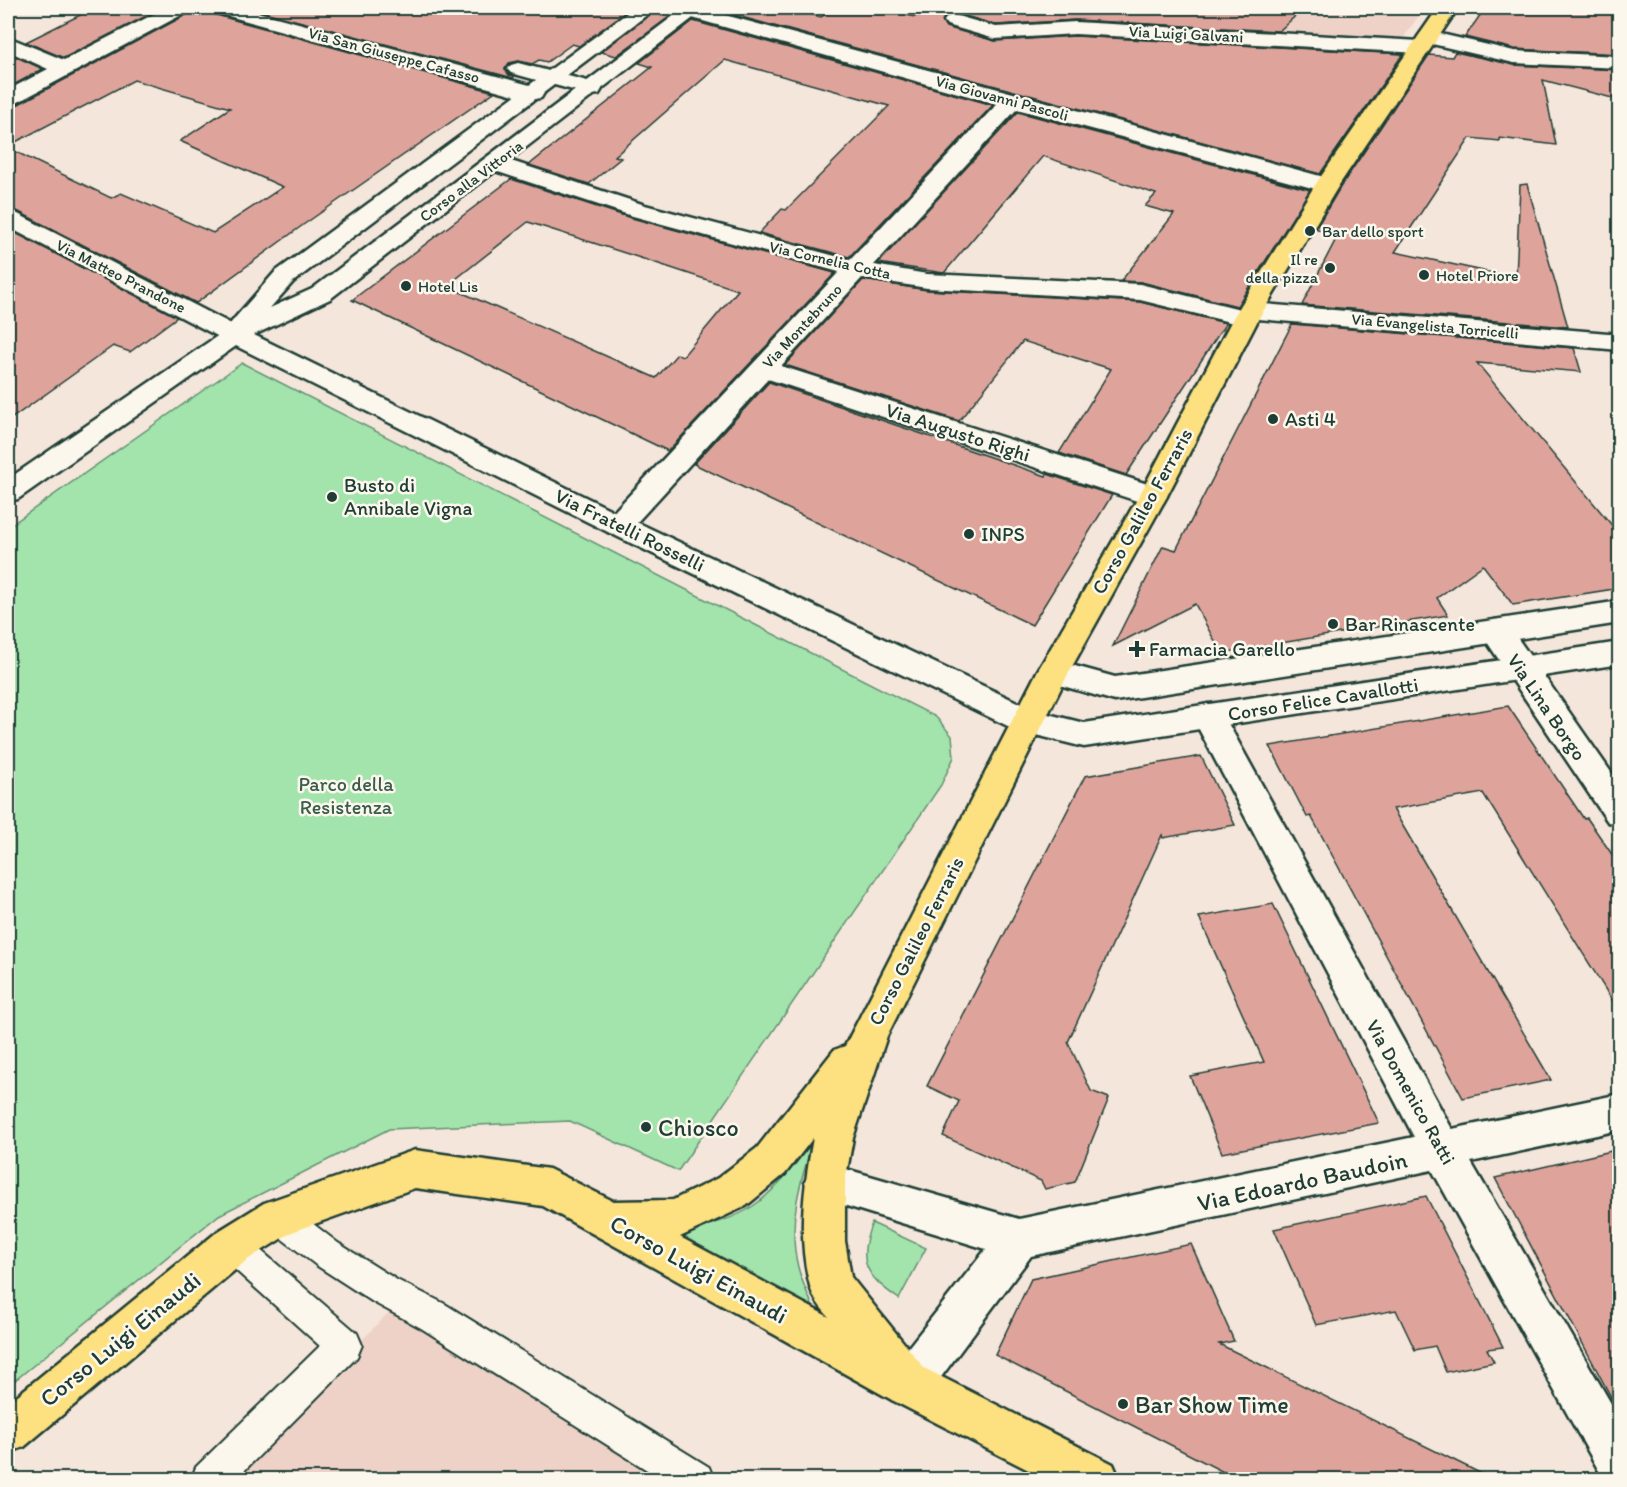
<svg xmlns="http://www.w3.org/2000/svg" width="1627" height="1487" viewBox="0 0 1627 1487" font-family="Itim,sans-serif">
	<rect width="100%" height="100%" fill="#f5e6dc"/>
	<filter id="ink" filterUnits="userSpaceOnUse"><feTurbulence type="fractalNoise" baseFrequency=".0167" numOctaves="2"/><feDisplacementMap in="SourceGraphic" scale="12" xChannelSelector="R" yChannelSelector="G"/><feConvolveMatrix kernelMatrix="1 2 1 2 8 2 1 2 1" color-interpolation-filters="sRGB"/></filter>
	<g filter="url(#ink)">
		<!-- built -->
		<g fill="#eed2c8">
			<polygon points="1206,8 1424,8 1404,37 1386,42 1191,24"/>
			<polygon points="390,1311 661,1479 226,1480"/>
		</g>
		<!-- green -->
		<g fill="#a3e3ac" stroke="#619070" stroke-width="1.5">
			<polygon points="242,363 936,717 952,736 954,757 941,785 678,1171 570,1121 389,1129 219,1215 8,1386 8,527"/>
			<path d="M 813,1142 C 800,1182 787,1224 798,1267 C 801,1280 808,1294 813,1307 L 674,1233 C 701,1226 730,1222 753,1206 C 777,1190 795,1163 813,1142 Z"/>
			<path d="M 872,1223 L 926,1248 L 899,1299 C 866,1276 856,1262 872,1223 Z"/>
		</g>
		<!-- building -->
		<g fill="#dea49b" stroke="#1f3d34" stroke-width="1.5" fill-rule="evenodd">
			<polygon points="94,8 162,8 64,58 26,42"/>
			<polygon points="192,8 209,8 213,14 494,92 303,225 196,303 17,211 8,209 8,148 111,198 121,193 213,233 283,187 180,141 230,108 134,80 8,146 8,106 17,105 188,14"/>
			<polygon points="249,8 631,8 579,46 572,44 547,62 539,60 532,64 519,61 509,63 505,69 509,75 515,76 513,78"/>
			<polygon points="658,8 666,8 672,15 616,56 601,52"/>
			<polygon points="708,8 789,8 821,17 835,8 881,8 915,17 916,8 1304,8 1279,31 1075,20 996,25 955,13 946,15 942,21 946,27 995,41 1075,36 1403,54 1320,174"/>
			<polygon points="1485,8 1620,8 1620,54 1514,49 1465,37"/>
			<polygon points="693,21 993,105 849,257 759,233 782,209 786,210 889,106 725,60 615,156 621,158 589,184 529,165 652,67 639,63"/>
			<polygon points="1455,52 1514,65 1620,70 1620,100 1543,80 1556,145 1500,138 1500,141 1470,138 1395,252 1516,278 1520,185 1527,184 1568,327 1302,305 1336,239 1316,228 1341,186 1429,55 1452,57"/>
			<polygon points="8,53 43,69 8,88"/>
			<polygon points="1018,112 1310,190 1237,306 1141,282 1121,281 1174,214 1145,206 1156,194 1043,156 944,273 878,263"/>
			<path d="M 511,179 L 628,217 L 835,273 L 668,451 L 352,300 ZM 528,222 L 656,263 L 738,290 L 683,356 L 677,354 L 656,378 L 447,286 Z"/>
			<polygon points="8,229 177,317 130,352 113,346 8,421"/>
			<polygon points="863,280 927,290 1140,302 1226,323 1126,475 1059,453 1111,369 1023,341 959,421 785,365"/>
			<polygon points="1292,324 1574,348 1581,372 1477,363 1620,535 1620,588 1513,605 1483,565 1437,598 1448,615 1221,653 1195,604 1113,646 1163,546 1176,550"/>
			<polygon points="769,382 1046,476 1047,474 1112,495 1032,625 694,464"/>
			<polygon points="1508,706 1584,819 1587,818 1620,866 1620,1013 1483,793 1393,809 1551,1080 1463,1098 1311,816 1307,817 1270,746"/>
			<polygon points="1201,756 1235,825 1163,838 1162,835 1068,1042 1091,1091 1109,1098 1075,1182 1045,1189 1041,1181 943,1136 959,1101 927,1086 1085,776"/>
			<polygon points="1273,904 1379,1123 1222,1153 1190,1076 1264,1062 1199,917"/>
			<polygon points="1620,1149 1620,1414 1495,1178"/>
			<polygon points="1426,1196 1503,1347 1487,1349 1494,1362 1446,1372 1435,1346 1415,1350 1396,1310 1316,1325 1274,1229"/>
			<polygon points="1191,1244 1234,1341 1219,1344 1492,1479 1237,1479 995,1355 1031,1279"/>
		</g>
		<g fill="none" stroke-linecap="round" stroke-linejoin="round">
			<defs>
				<g id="service">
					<polygon points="279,1202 290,1206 338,1243 397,1280 445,1304 709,1467 714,1480 663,1480 421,1328 373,1302 316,1265 268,1228 263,1217 268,1206"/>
					<polygon points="232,1231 243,1235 357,1333 362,1345 357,1357 235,1480 191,1480 196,1467 320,1346 221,1257 216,1246 221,1235"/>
				</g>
				<g id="minor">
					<polygon points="166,8 190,8 187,12 16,103 8,104 8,90 48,69 8,51 8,37 64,60"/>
					<polygon points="211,8 242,8 541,88 544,93 541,98 533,99 525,98 214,12"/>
					<polygon points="668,8 699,8 1335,180 1339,185 1335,190 1327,192 1017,109 874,265 927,274 1140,284 1240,309 1242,306 1251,303 1620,334 1620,350 1258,319 1255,323 1246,326 1140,300 927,288 862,278 781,366 1163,489 1167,496 1163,503 1153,505 1143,503 768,379 628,532 618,535 608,532 603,525 608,518 839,272 629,215 486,168 483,163 486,158 494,156 502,158 645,205 850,260 997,104 671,12"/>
					<polygon points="954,15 996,27 1075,22 1420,41 1418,37 1421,33 1428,31 1514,51 1620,56 1620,68 1514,63 1428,43 1430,47 1427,51 1420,53 1075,34 995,39 947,25 944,21 947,17"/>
					<polygon points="518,63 599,84 602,89 599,94 591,95 511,73 507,69 511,65"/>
					<polygon points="8,211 16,213 243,330 247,335 243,340 234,343 225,340 8,227"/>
					<polygon points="1496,620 1507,623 1620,785 1620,826 1608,822 1485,639 1480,631 1485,623"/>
					<polygon points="1208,704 1219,707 1452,1129 1620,1094 1620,1130 1471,1162 1620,1419 1620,1480 1604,1480 1432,1170 1031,1256 924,1400 908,1406 892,1400 886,1384 892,1368 986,1249 811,1195 805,1182 811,1169 825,1163 1019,1219 1414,1137 1192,716 1197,707"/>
				</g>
				<g id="tertiary">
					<polygon points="634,8 656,8 293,282 270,308 312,289 684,8 706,8 330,299 254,335 628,518 1036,711 1084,723 1620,642 1620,664 1084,747 1016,730 608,532 236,346 18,499 8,501 8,479 232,326 230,324 234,319 275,272"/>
					<polygon points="1620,601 1620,623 1115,701 1042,680 1037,672 1042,664 1053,660 1115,677"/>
				</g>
				<path id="primary" d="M 1438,8 L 1458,8 L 1339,185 L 1259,318 L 1167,496 L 1069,672 L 887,1036 L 853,1138 L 845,1182 L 845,1241 L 851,1277 L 924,1368 L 1113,1464 L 1120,1480 L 1048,1480 L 892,1400 L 543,1206 L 415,1188 L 292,1232 L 247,1260 L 24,1447 L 8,1453 L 8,1403 L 217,1232 L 264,1203 L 415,1150 L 549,1169 L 613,1201 L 673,1200 L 718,1178 L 757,1148 L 834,1050 L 845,1046 L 1037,672 L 1139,496 L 1233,318 L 1315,185 ZM 813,1138 C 804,1186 797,1238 810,1286 C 813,1298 821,1308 829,1317 L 680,1237 L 746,1206 L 785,1174 Z"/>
			</defs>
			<!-- service casing -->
			<use href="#service" stroke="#1f3d34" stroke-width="4"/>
			<!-- minor casing -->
			<use href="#minor" stroke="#1f3d34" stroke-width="5"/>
			<!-- tertiary casing -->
			<use href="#tertiary" stroke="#1f3d34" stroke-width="5"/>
			<!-- primary casing -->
			<use href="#primary" stroke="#1f3d34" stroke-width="5"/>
			<!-- service -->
			<use href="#service" fill="#fbf7ec" fill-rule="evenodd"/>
			<!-- minor -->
			<use href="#minor" fill="#fbf7ec" fill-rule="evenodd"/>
			<!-- tertiary -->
			<use href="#tertiary" fill="#fbf7ec" fill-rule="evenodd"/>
			<!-- primary -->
			<use href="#primary" fill="#fde080" fill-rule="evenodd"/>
		</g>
	</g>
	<!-- markers -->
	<g fill="#1f3d34" stroke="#fbf7ec" stroke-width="2">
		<circle cx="1310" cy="231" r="6"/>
		<circle cx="1330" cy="268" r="6"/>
		<circle cx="1424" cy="275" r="6"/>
		<circle cx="406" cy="286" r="6"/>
		<circle cx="1273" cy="419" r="6"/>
		<circle cx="332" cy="497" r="6"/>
		<circle cx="969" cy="534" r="6"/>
		<circle cx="1333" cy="624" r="6"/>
		<path d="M1134 640h6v6h6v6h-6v6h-6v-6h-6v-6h6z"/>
		<circle cx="646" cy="1127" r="6"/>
		<circle cx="1123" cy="1404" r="6"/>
	</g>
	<g text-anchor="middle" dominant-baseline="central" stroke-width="5" stroke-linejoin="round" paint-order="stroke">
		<!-- far-street labels -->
		<g font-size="16" fill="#1f3d34" stroke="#fbf7ec">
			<text transform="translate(1186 34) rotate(3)">Via Luigi Galvani</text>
			<text transform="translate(394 55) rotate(15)">Via San Giuseppe Cafasso</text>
			<text transform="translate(1002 98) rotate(15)">Via Giovanni Pascoli</text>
			<text transform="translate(471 181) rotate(-37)">Corso alla Vittoria</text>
			<text transform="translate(830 260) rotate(13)">Via Cornelia Cotta</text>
			<text transform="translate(121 276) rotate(27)">Via Matteo Prandone</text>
			<text transform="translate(802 326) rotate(-47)">Via Montebruno</text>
			<text transform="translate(1435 326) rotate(5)">Via Evangelista Torricelli</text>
		</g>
		<!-- far-poi labels -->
		<g font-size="16" fill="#1f3d34" stroke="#fbf7ec" text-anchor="start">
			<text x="1322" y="231">Bar dello sport</text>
			<text x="1318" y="259" text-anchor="end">Il re<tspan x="1318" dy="18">della pizza</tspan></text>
			<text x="1436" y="275">Hotel Priore</text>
			<text x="418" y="286">Hotel Lis</text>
		</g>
		<!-- poi labels -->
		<g font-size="20" fill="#1f3d34" stroke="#fbf7ec" text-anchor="start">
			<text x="1285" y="419">Asti 4</text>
			<text x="344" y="485">Busto di<tspan x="344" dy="23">Annibale Vigna</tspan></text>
			<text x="981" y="534">INPS</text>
			<text x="1345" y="624">Bar Rinascente</text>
			<text x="1149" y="649">Farmacia Garello</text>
		</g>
		<!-- street labels -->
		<g font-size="20" fill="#1f3d34" stroke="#fbf7ec">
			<text transform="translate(958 432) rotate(18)">Via Augusto Righi</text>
			<text transform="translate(1142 511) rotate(-61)">Corso Galileo Ferraris</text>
			<text transform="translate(630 530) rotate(26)">Via Fratelli Rosselli</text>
			<text transform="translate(1323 699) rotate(-9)">Corso Felice Cavallotti</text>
			<text transform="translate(1547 707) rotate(56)">Via Lina Borgo</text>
			<text transform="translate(916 941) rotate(-63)">Corso Galileo Ferraris</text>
			<text transform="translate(1411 1092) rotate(61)">Via Domenico Ratti</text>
		</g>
		<!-- park labels -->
		<g font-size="20" fill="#395e4c" stroke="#fbf7ec">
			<text x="346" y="784">Parco della<tspan x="346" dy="23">Resistenza</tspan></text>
		</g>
		<!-- near-poi labels -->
		<g font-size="24" fill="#1f3d34" stroke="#fbf7ec" text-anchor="start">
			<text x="658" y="1127">Chiosco</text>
			<text x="1135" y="1404">Bar Show Time</text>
		</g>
		<!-- near-street labels -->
		<g font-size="24" fill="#1f3d34" stroke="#fbf7ec">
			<text transform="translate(1302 1181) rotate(-12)">Via Edoardo Baudoin</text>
			<text transform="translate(699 1269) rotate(29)">Corso Luigi Einaudi</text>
			<text transform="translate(120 1339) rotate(-39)">Corso Luigi Einaudi</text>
		</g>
	</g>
	<!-- margin -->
	<rect width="1627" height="1487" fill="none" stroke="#fbf7ec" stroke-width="30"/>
	<rect x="15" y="15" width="1597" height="1457" fill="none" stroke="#1f3d34" stroke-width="2" filter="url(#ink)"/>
</svg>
